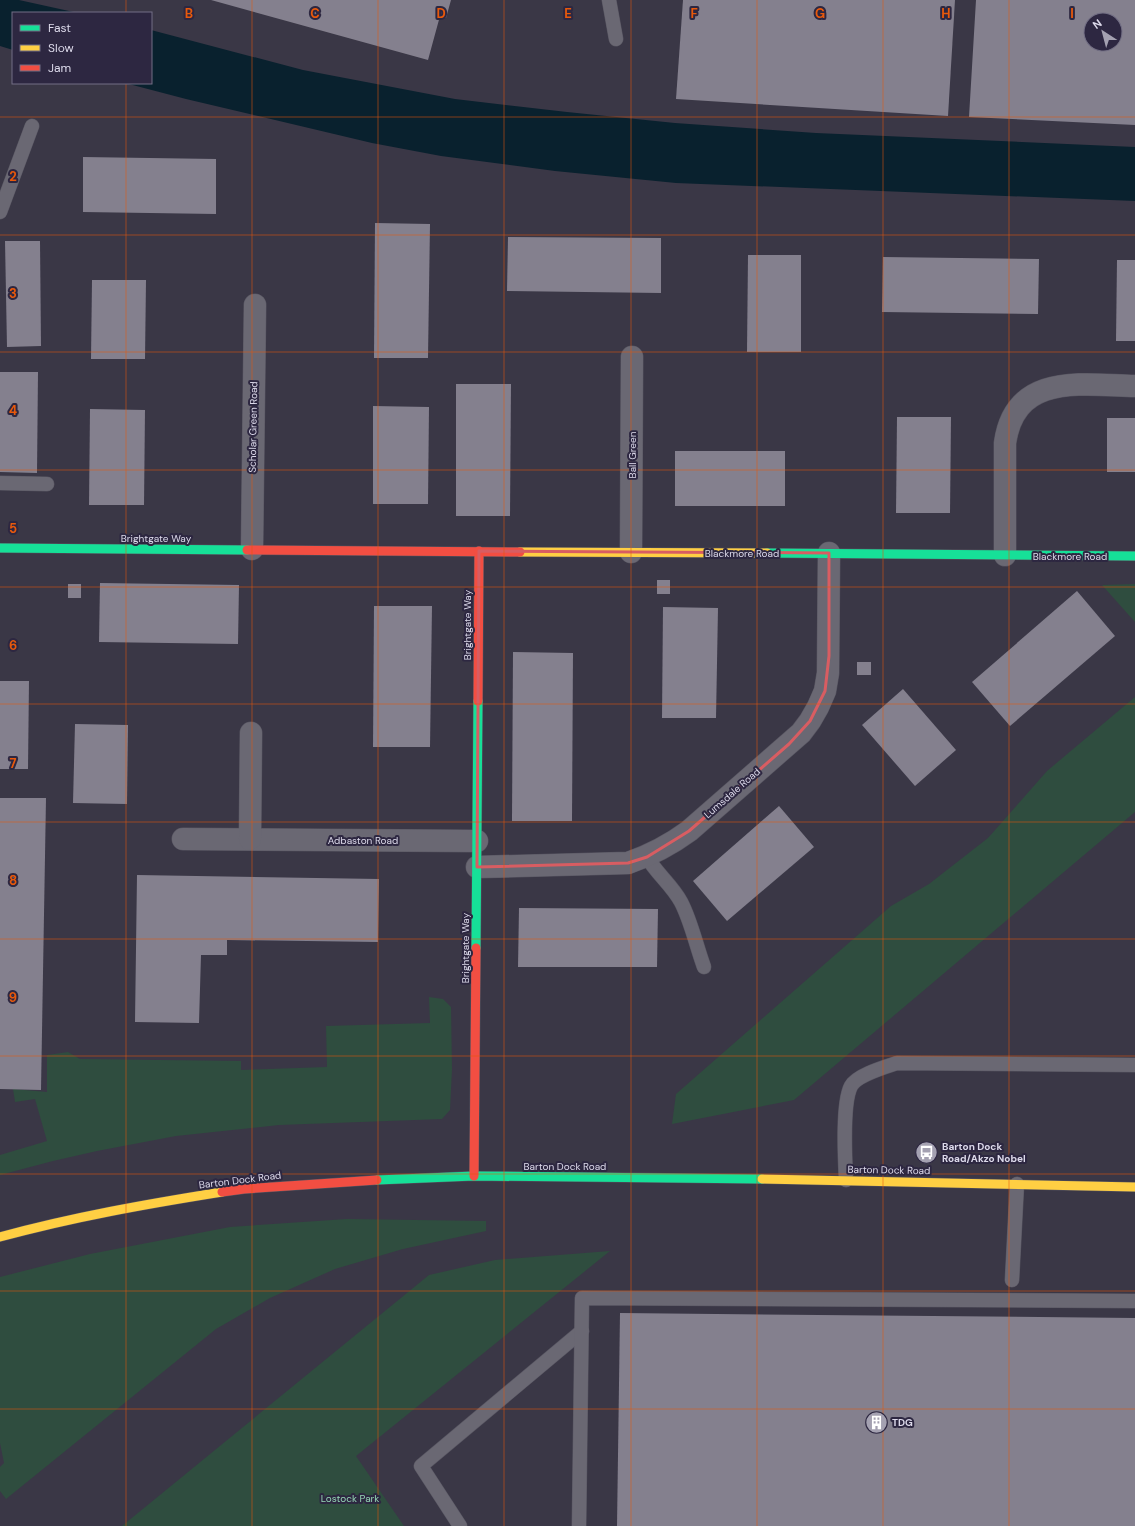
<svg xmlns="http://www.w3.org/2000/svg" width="1135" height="1526" viewBox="0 0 1135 1526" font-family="'DM Sans',sans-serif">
	<rect width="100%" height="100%" fill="#3a3746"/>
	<!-- green -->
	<g fill="#2f4d3f">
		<polygon points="1135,584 1135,622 1102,585"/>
		<polygon points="1135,697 1135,812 794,1100 672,1124 676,1094 891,906 929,884 988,838 1047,771"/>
		<polygon points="429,997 443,999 451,1007 452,1069 450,1110 442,1119 279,1125 176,1136 97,1151 53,1161 0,1175 0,1155 47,1141 35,1099 15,1102 13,1089 47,1092 47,1055 68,1052 80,1059 241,1061 241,1070 327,1067 326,1026 430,1023"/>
		<polygon points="347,1219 486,1221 486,1231 403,1249 335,1269 270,1298 216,1329 6,1499 0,1491 0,1467 4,1463 0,1443 0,1277 90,1254 230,1227"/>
		<polygon points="610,1251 356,1456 404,1526 122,1526 429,1275 495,1260"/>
	</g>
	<!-- water -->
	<g fill="#09212e">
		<polygon points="0,0 19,0 78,13 13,13 13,50 0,46"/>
		<polygon points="151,30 303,70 455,99 567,112 675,123 816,133 1135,147 1135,201 676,183 555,171 441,156 372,143 186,99 125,83 151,83"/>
	</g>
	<!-- building -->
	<g fill="#84808e" fill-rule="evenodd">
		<polygon points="211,0 451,0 446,18 440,16 428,60"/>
		<polygon points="683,0 955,0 948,116 676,99"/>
		<path d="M 976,0 L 1135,0 L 1135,125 L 969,117 ZM 1091,20 L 1115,20 L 1115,44 L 1091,44 Z"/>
		<polygon points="83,157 216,159 216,214 83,212"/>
		<polygon points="375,223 430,224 428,358 374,358"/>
		<polygon points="508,237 661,238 661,293 507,291"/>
		<polygon points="5,241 40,241 41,346 7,347"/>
		<polygon points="748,255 801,255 801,352 747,352"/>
		<polygon points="883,257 1039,259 1038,314 882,312"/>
		<polygon points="1117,260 1135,260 1135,341 1116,341"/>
		<polygon points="92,280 146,280 145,359 91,359"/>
		<polygon points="0,372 38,372 37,473 0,472"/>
		<polygon points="456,384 511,384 510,516 456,516"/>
		<polygon points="373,406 429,407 428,504 373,504"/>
		<polygon points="90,409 145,410 144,505 89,505"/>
		<polygon points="897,417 951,417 950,513 896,513"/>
		<rect x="1107" y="418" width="28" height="54"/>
		<rect x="675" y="451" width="110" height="55"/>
		<rect x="657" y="580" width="13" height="14"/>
		<polygon points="100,583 239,585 238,644 99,642"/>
		<rect x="68" y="584" width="13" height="14"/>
		<polygon points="1077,591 1115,636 1010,726 972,682"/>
		<polygon points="374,606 432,606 430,747 373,747"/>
		<polygon points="663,607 718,608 716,718 662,718"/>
		<polygon points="513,652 573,653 572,821 512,821"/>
		<rect x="857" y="662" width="14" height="13"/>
		<polygon points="0,681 29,681 28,769 0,769"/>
		<polygon points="903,689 956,750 915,786 862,725"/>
		<polygon points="75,724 128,725 127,804 73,803"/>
		<polygon points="0,798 46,798 41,1090 0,1089"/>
		<polygon points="779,806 814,847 727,921 693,881"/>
		<polygon points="137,875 379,879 378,942 227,940 227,955 201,955 199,1023 135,1022"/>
		<polygon points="519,908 658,909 657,967 518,967"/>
		<polygon points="620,1313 1135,1318 1135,1526 617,1526"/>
	</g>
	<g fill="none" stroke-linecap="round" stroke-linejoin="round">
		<defs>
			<g id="lane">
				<polyline points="609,0 616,39"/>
				<polyline points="0,212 32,126"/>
				<polyline points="0,483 47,484"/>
				<path d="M 647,857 C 656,873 672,885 681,902 C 691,921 696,945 704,967"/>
				<path d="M 846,1180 C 845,1159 842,1103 851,1086 C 857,1075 885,1067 897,1063 L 1135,1065"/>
				<polyline points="1012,1280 1017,1184"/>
				<polyline points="460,1526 421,1466 582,1331"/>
				<polyline points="579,1526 582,1298 1135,1301"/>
			</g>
			<g id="street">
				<polyline points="252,549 255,305"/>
				<polyline points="631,552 632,357"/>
				<path d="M 1005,555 L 1005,443 C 1015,372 1082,385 1135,386"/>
				<polyline points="183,839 477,841"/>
				<polyline points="250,839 251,733"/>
				<path d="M 477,867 L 628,863 C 651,855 670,845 689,831 L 801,733 L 810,721 L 818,707 L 825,691 L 828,673 L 829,553"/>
			</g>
			<g id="fast">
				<polyline points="0,548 247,550"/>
				<polyline points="767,553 1135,556"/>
				<polyline points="476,948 478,701"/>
				<polyline points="377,1180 474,1176 762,1179"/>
			</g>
			<g id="slow">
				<polyline points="520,552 767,553"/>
				<polyline points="762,1179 1135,1187"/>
				<path d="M 0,1237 C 73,1217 147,1204 222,1192"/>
			</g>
			<g id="jam">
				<polyline points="247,550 520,552"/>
				<polyline points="478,701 479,551"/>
				<polyline points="474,1176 476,948"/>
				<polyline points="222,1192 244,1189 377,1180"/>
			</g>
		</defs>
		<!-- lane casing -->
		<use href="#lane" stroke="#575561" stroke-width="15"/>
		<!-- street casing -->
		<use href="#street" stroke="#575561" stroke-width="23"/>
		<!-- fast casing -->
		<use href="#fast" stroke="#575561" stroke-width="10"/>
		<!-- slow casing -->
		<use href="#slow" stroke="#575561" stroke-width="10"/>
		<!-- jam casing -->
		<use href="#jam" stroke="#575561" stroke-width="10"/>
		<!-- lane -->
		<use href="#lane" stroke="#6a6873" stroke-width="14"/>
		<!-- street -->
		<use href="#street" stroke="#6a6873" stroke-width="22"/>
		<!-- fast -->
		<use href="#fast" stroke="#16e098" stroke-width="9"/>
		<!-- slow -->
		<use href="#slow" stroke="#ffcf43" stroke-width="9"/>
		<!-- jam -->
		<use href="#jam" stroke="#f24e42" stroke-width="9"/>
	</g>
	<!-- marked area -->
	<path fill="none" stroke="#d85d62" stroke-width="3" stroke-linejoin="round" d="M 479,551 L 829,553 L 829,656 L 825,691 L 810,721 L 789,744 L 689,831 L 647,857 L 628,863 L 477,867 Z"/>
	<!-- grid -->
	<path fill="none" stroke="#e8590c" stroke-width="1" stroke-opacity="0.55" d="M 126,0 L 126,13M 252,0 L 252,1526M 378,0 L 378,1526M 504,0 L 504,1526M 631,0 L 631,1526M 757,0 L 757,1526M 883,0 L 883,1526M 1009,0 L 1009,1526M 126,83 L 126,1526M 0,117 L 1135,117M 0,235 L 1135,235M 0,352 L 1135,352M 0,470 L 1135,470M 0,587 L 1135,587M 0,704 L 1135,704M 0,822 L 1135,822M 0,939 L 1135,939M 0,1056 L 1135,1056M 0,1174 L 1135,1174M 0,1291 L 1135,1291M 0,1409 L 1135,1409"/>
	<!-- icons -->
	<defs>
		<symbol id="bus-disc" viewBox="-11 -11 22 22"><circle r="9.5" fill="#a4a1b1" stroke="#2d2741"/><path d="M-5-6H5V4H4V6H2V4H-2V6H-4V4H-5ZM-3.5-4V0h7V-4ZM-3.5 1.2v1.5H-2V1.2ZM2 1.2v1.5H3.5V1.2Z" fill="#fff"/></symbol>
		<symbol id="building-disc" viewBox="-11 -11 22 22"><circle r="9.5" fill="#a4a1b1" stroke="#2d2741"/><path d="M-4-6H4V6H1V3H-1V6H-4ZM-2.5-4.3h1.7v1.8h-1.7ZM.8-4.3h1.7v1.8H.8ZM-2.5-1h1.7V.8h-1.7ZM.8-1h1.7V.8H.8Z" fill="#fff"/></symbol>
	</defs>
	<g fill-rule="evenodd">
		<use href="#bus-disc" x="914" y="1140" width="25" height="25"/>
		<use href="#building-disc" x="864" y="1410" width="25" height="25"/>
	</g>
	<g text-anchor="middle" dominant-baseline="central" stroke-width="4" stroke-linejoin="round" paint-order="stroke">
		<!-- street labels -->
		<g font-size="10" fill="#dddaeb" stroke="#2d2741">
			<text transform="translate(253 427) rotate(-89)">Scholar Green Road</text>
			<text transform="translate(632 455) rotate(-90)">Ball Green</text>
			<text x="156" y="538">Brightgate Way</text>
			<text x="742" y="553">Blackmore Road</text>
			<text x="1070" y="556">Blackmore Road</text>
			<text transform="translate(467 625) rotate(-90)">Brightgate Way</text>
			<text transform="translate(732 793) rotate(-41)">Lumsdale Road</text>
			<text x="363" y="840">Adbaston Road</text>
			<text transform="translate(465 948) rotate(-90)">Brightgate Way</text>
			<text x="565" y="1166">Barton Dock Road</text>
			<text transform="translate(889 1170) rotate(1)">Barton Dock Road</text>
			<text transform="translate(240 1180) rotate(-7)">Barton Dock Road</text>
		</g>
		<!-- poi labels -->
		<g font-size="10" font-weight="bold" fill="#dddaeb" stroke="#2d2741" text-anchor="start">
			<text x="942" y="1146">Barton Dock<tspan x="942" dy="12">Road/Akzo Nobel</tspan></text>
			<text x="892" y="1422">TDG</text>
		</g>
		<!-- park labels -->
		<g font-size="10" fill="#96d7b5" stroke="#2d2741">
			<text x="350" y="1498">Lostock Park</text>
		</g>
	</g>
	<g font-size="13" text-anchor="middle" font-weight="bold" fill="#e8590c" stroke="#2d2741" stroke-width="4" stroke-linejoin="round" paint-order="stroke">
		<text x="189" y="18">B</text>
		<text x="315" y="18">C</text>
		<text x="441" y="18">D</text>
		<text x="568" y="18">E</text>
		<text x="694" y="18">F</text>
		<text x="820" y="18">G</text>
		<text x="946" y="18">H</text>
		<text x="1072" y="18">I</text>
		<text x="13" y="181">2</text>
		<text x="13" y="298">3</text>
		<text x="13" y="415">4</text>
		<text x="13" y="533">5</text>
		<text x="13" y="650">6</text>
		<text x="13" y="768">7</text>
		<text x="13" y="885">8</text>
		<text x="13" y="1002">9</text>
	</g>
	<!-- legend -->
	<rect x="12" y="12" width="140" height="72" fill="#2d2741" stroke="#736f85"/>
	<rect x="20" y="25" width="20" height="6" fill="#16e098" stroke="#736f85"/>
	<text x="48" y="32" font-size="12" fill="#dddaeb">Fast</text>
	<rect x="20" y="45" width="20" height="6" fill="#ffcf43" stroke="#736f85"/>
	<text x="48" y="52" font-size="12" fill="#dddaeb">Slow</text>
	<rect x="20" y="65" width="20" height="6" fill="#f24e42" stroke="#736f85"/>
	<text x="48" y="72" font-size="12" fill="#dddaeb">Jam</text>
	<!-- north arrow -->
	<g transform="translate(1103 32) rotate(324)"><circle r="19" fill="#2d2741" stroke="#736f85"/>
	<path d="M0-3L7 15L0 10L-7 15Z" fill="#a4a1b1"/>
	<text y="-6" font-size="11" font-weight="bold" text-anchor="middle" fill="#dddaeb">N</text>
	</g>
</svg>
